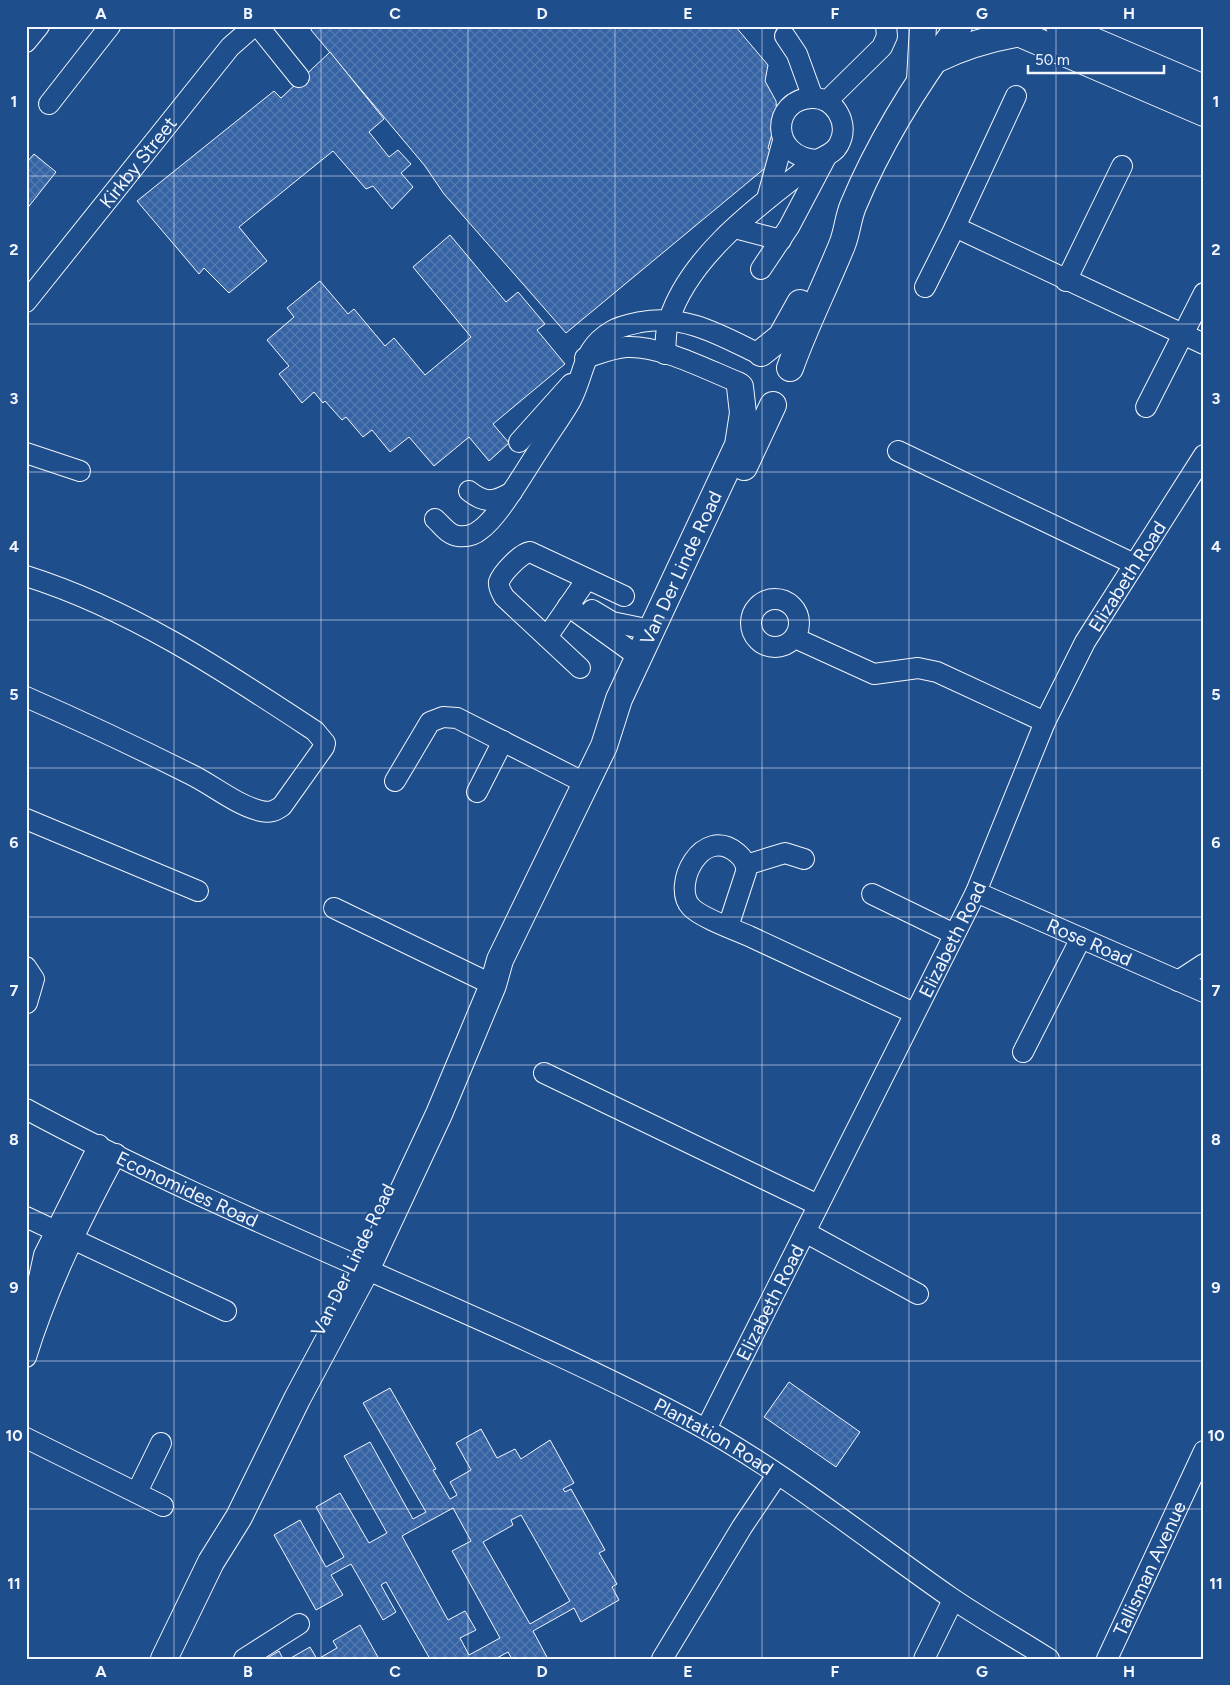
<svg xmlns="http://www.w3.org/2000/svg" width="1230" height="1685" viewBox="0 0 1230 1685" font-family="Figtree,sans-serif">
	<defs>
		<pattern id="building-cross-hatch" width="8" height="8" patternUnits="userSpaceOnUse" patternTransform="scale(1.25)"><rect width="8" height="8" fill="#3563a3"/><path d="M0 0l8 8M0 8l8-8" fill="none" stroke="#537ab1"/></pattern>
	</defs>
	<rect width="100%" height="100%" fill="#1f4e8c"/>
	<!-- building -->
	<g fill="url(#building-cross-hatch)" stroke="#f2f6ff" fill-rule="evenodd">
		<polygon points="313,26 735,26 768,65 765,81 776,101 777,116 768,148 776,159 566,333 444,194 425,166 311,30"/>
		<polygon points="330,52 384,119 369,132 389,157 398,150 411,164 401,173 413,187 392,209 373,186 366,189 333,151 239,227 267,261 229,293 204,268 199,274 137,201 274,91 281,98"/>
		<polygon points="34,154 56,172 26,210 26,163"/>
		<polygon points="450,235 506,302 518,292 545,324 537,330 565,364 493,424 509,443 489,461 469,437 434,466 409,437 390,452 372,430 363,437 346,417 342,420 325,401 323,403 314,392 302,403 279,374 289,366 267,340 294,317 287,308 320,281 348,314 354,309 385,346 394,338 425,375 471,337 413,267"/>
		<polygon points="789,1382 860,1432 836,1467 764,1417"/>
		<path d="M 390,1388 L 436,1469 L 433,1470 L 450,1499 L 457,1495 L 450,1482 L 471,1470 L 456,1443 L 481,1429 L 497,1458 L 515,1449 L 521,1459 L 550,1440 L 574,1483 L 563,1489 L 565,1492 L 571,1489 L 605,1550 L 599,1553 L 617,1584 L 612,1587 L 619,1600 L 581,1622 L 574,1608 L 533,1631 L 548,1659 L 512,1659 L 508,1652 L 495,1659 L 430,1659 L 386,1582 L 381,1585 L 396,1612 L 383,1620 L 351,1564 L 331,1575 L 343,1595 L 316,1610 L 274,1535 L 300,1520 L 326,1567 L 344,1557 L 316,1507 L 340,1493 L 369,1543 L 387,1533 L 344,1456 L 370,1442 L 413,1519 L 426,1512 L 363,1403 ZM 453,1508 L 471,1541 L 452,1551 L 500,1638 L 469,1655 L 460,1638 L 476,1630 L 465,1611 L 448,1620 L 402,1536 ZM 521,1515 L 570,1601 L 530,1624 L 483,1542 L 513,1525 L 511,1520 Z"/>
		<polygon points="360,1625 379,1659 318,1659 337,1648 333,1641"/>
		<polygon points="310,1647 317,1659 289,1659"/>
		<polygon points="279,1651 283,1659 266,1659"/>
	</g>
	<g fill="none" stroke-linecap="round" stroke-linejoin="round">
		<defs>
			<g id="minor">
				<polyline points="258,26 299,77"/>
				<polyline points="785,36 797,54 813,98"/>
				<polyline points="26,42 39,26"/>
				<polyline points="827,101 882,47 887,36 886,26"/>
				<polyline points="49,104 110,26"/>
				<polyline points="767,199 783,141"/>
				<polyline points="955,227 1204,344"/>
				<polyline points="735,228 781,240"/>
				<polyline points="761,269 789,227 826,157"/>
				<polyline points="1066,281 1122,166"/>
				<polyline points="925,287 955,227 1016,96"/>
				<path id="s1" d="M 26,302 L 230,47 L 254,26"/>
				<path d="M 665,354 C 666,343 665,330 669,320 C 688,260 750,212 798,175 C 803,170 809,165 816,161 C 825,155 834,154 839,144 C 850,124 835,97 812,98 C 771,99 769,157 817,160"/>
				<path d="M 585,358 C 598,354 612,348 626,347 C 661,345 707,370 740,383"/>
				<polyline points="1146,407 1204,293"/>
				<polyline points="519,442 571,384"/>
				<polyline points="898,451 1134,564"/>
				<polyline points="26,453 80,471"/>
				<path d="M 469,491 C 485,504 495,502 512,492"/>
				<path d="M 435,519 C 442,525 448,535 458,536 C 466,537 474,535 480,530 C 499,517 526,469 540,448 C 550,432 562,416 571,400 C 585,373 582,348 612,331 C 620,326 632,324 641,322 C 685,314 720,335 759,354"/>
				<path d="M 26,576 C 131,609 224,671 315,731 L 325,743 L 324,747 L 282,806 C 275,811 270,813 261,811 C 236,805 213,785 190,774 C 136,747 81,721 26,697"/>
				<circle cx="775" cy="623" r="24"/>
				<polyline points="568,606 639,657"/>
				<polyline points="592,610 612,622 651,630"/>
				<polyline points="547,637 587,579"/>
				<polyline points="795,638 874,674 918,668 937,672 1045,722"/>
				<path d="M 580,668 L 504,597 C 502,593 498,587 499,582 C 502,573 521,553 530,552 L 624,596"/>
				<polyline points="395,781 430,722 443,717 457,718 585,783"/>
				<polyline points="477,792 503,741"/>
				<polyline points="26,819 198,891"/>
				<polyline points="746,865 785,853 804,859"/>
				<path id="s2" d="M 976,892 L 1204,992"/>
				<polyline points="872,894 954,934"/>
				<polyline points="334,908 493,985"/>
				<path d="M 728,927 L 746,872 C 747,864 743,858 737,853 C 702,824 671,886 691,907 C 700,917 735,930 749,936 C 804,962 859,987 914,1013"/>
				<polyline points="26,967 34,979 27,1003"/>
				<polyline points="1178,981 1204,964"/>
				<polyline points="1023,1052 1081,938"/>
				<polyline points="544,1073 818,1205"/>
				<path id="s3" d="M 26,1109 C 239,1224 469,1305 683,1417 C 777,1466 864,1537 950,1597 C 982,1619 1016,1638 1049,1659"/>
				<polyline points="26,1217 226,1311"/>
				<polyline points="805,1232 918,1294"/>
				<polyline points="38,1318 36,1292 44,1255 99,1145"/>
				<path d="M 26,1357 C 48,1286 81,1219 116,1154"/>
				<path id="s4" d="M 706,1429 L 976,892 L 1045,722 L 1085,642 L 1204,455"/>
				<polyline points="26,1438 163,1506"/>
				<polyline points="137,1492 161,1443"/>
				<polyline points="244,1659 299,1624"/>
				<polyline points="662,1659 742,1527 777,1475"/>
				<polyline points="924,1659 953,1600"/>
				<path id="s5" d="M 1107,1659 L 1204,1451"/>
			</g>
			<g id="major">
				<polyline points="1002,26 1204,113"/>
				<polyline points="1059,26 1204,88"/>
				<path d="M 935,60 C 964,46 990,38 1022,33"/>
				<polyline points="920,80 923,26"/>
				<polyline points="761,353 781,337 800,303"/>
				<path d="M 790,368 C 805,326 825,287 842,245 C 847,233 848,218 853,206 C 880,141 917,82 959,26"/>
				<polyline points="744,467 773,405"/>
				<path id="s6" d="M 164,1659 L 211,1562 L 239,1517 L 297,1399 L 366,1270 L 439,1114 L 493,985 L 500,960 L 604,746 L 619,699 L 738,445 L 743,413 L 740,387"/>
			</g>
		</defs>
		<!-- minor casing -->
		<use href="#minor" stroke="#f2f6ff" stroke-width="22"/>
		<!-- major casing -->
		<use href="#major" stroke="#f2f6ff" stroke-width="28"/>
		<!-- minor -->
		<use href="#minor" stroke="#1f4e8c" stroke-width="20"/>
		<!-- major -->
		<use href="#major" stroke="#1f4e8c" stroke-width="26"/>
	</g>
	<!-- grid -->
	<path fill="none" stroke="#f2f6ff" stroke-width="1" stroke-opacity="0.55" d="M 174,26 L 174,1659M 321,26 L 321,1659M 468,26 L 468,1659M 615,26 L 615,1659M 762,26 L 762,1659M 909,26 L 909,1659M 1056,26 L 1056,1659M 26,176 L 1204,176M 26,324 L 1204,324M 26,472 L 1204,472M 26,620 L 1204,620M 26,768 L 1204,768M 26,917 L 1204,917M 26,1065 L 1204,1065M 26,1213 L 1204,1213M 26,1361 L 1204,1361M 26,1509 L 1204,1509"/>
	<g text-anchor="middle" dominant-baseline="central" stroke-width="4" stroke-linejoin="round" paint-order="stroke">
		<!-- street labels -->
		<g font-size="19" fill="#f2f6ff" stroke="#1f4e8c">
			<text stroke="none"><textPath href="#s1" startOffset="179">Kirkby Street</textPath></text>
			<text stroke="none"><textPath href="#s6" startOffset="1209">Van Der Linde Road</textPath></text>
			<text stroke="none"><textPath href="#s4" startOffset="952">Elizabeth Road</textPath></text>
			<text stroke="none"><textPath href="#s4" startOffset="548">Elizabeth Road</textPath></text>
			<text stroke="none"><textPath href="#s2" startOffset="124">Rose Road</textPath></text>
			<text stroke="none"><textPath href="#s3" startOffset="180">Economides Road</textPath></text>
			<text transform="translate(353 1260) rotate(-64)">Van Der Linde Road</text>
			<text stroke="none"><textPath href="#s4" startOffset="142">Elizabeth Road</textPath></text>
			<text stroke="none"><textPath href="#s3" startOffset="762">Plantation Road</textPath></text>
			<text stroke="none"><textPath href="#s5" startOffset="100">Tallisman Avenue</textPath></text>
		</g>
	</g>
	<!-- border -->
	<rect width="1230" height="1685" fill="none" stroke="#1f4e8c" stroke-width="55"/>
	<!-- scale -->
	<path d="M1028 65v8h136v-8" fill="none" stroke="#f2f6ff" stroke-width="2.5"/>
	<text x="1035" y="65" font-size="15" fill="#f2f6ff" stroke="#1f4e8c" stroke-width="4" paint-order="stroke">50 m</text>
	<rect x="28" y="28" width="1174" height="1630" fill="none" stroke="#f2f6ff" stroke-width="2"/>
	<g font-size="16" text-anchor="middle" font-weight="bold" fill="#f2f6ff">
		<text x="101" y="19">A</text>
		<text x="248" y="19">B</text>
		<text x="395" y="19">C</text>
		<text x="542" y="19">D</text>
		<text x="688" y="19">E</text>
		<text x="835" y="19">F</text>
		<text x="982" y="19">G</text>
		<text x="1129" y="19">H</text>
		<text x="14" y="107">1</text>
		<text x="1216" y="107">1</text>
		<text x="14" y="255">2</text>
		<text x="1216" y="255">2</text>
		<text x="14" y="404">3</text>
		<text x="1216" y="404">3</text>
		<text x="14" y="552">4</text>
		<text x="1216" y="552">4</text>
		<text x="14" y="700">5</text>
		<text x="1216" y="700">5</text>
		<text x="14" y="848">6</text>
		<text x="1216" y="848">6</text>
		<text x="14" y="996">7</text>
		<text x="1216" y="996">7</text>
		<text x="14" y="1145">8</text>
		<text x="1216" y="1145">8</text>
		<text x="14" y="1293">9</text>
		<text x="1216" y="1293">9</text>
		<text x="14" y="1441">10</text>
		<text x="1216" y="1441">10</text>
		<text x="14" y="1589">11</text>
		<text x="1216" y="1589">11</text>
		<text x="101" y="1677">A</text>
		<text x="248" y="1677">B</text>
		<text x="395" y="1677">C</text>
		<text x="542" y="1677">D</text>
		<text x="688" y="1677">E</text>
		<text x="835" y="1677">F</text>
		<text x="982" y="1677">G</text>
		<text x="1129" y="1677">H</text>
	</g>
</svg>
